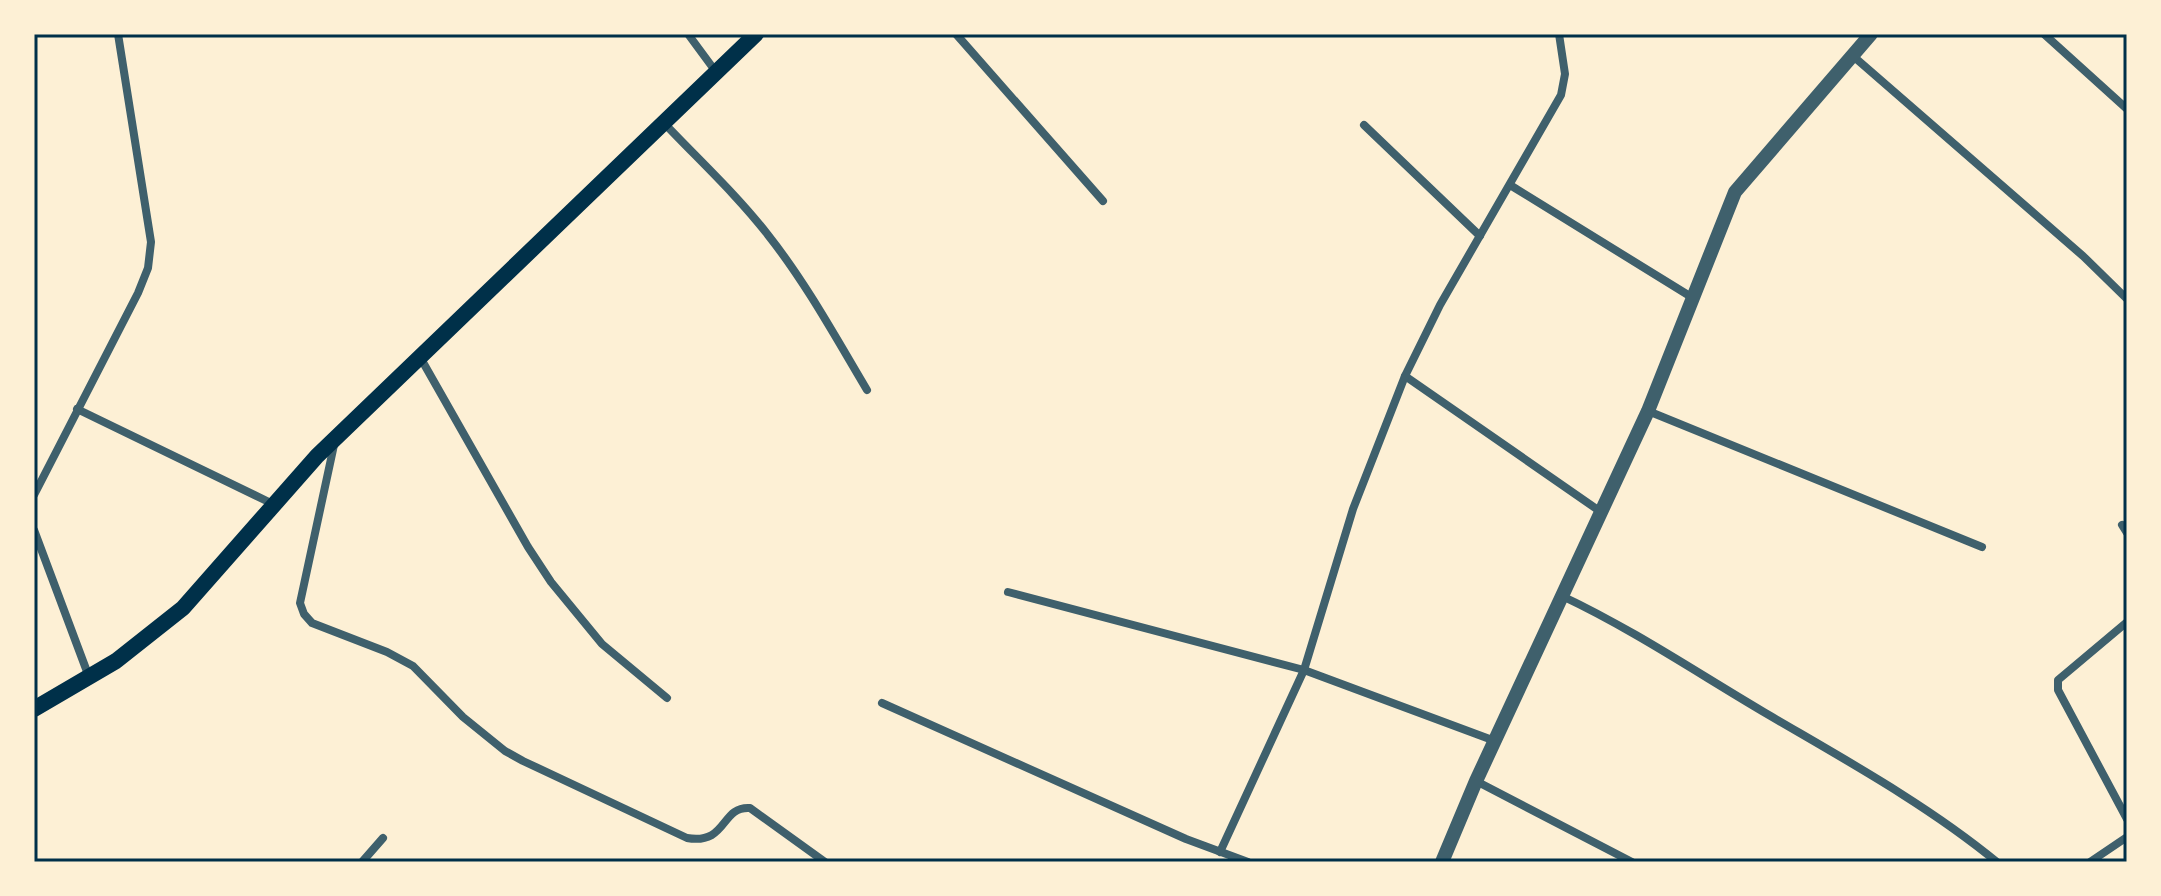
<svg xmlns="http://www.w3.org/2000/svg" width="2161" height="896" viewBox="0 0 2161 896" font-family="Barlow,sans-serif">
	<rect width="100%" height="100%" fill="#fdf0d5"/>
	<g fill="none" stroke-linecap="round" stroke-linejoin="round">
		<!-- minor -->
		<g stroke="#3f606c" stroke-width="8">
			<polyline points="688,34 716,72"/>
			<polyline points="956,34 1103,201"/>
			<polyline points="2044,34 2127,109"/>
			<polyline points="1853,56 2083,256 2127,299"/>
			<path d="M 664,123 C 699,160 737,195 768,235 C 806,283 836,338 867,390"/>
			<polyline points="1364,125 1480,236"/>
			<polyline points="1510,185 1693,298"/>
			<polyline points="420,357 528,547 551,582 602,644 667,698"/>
			<polyline points="1405,376 1601,512"/>
			<polyline points="77,409 273,504"/>
			<polyline points="1648,411 1982,547"/>
			<path d="M 334,445 L 300,603 L 304,614 L 312,623 L 387,652 L 413,666 L 463,717 L 505,751 L 523,761 L 687,838 C 728,845 720,806 750,808 L 825,862"/>
			<polyline points="34,495 138,293 148,268 151,242 118,34"/>
			<polyline points="2122,525 2127,533"/>
			<polyline points="34,530 89,677"/>
			<polyline points="1008,592 1304,670 1495,741"/>
			<path d="M 1562,596 C 1632,629 1696,672 1762,711 C 1842,758 1925,803 1997,862"/>
			<polyline points="2127,622 2058,680 2058,690 2127,819"/>
			<polyline points="882,703 1186,839 1248,862"/>
			<polyline points="1476,781 1632,862"/>
			<polyline points="1220,852 1304,670 1353,509 1405,376 1440,305 1561,95 1565,74 1559,34"/>
			<polyline points="362,862 383,838"/>
			<polyline points="2090,862 2127,837"/>
		</g>
		<!-- tertiary -->
		<polyline stroke="#3f606c" stroke-width="14" points="1442,862 1476,781 1648,411 1735,192 1871,34"/>
		<!-- secondary -->
		<polyline stroke="#003049" stroke-width="16" points="34,709 116,661 183,608 317,456 756,34"/>
	</g>
	<!-- border -->
	<rect width="2161" height="896" fill="none" stroke="#fdf0d5" stroke-width="72"/>
	<rect x="36" y="36" width="2089" height="824" fill="none" stroke="#003049" stroke-width="3"/>
</svg>
